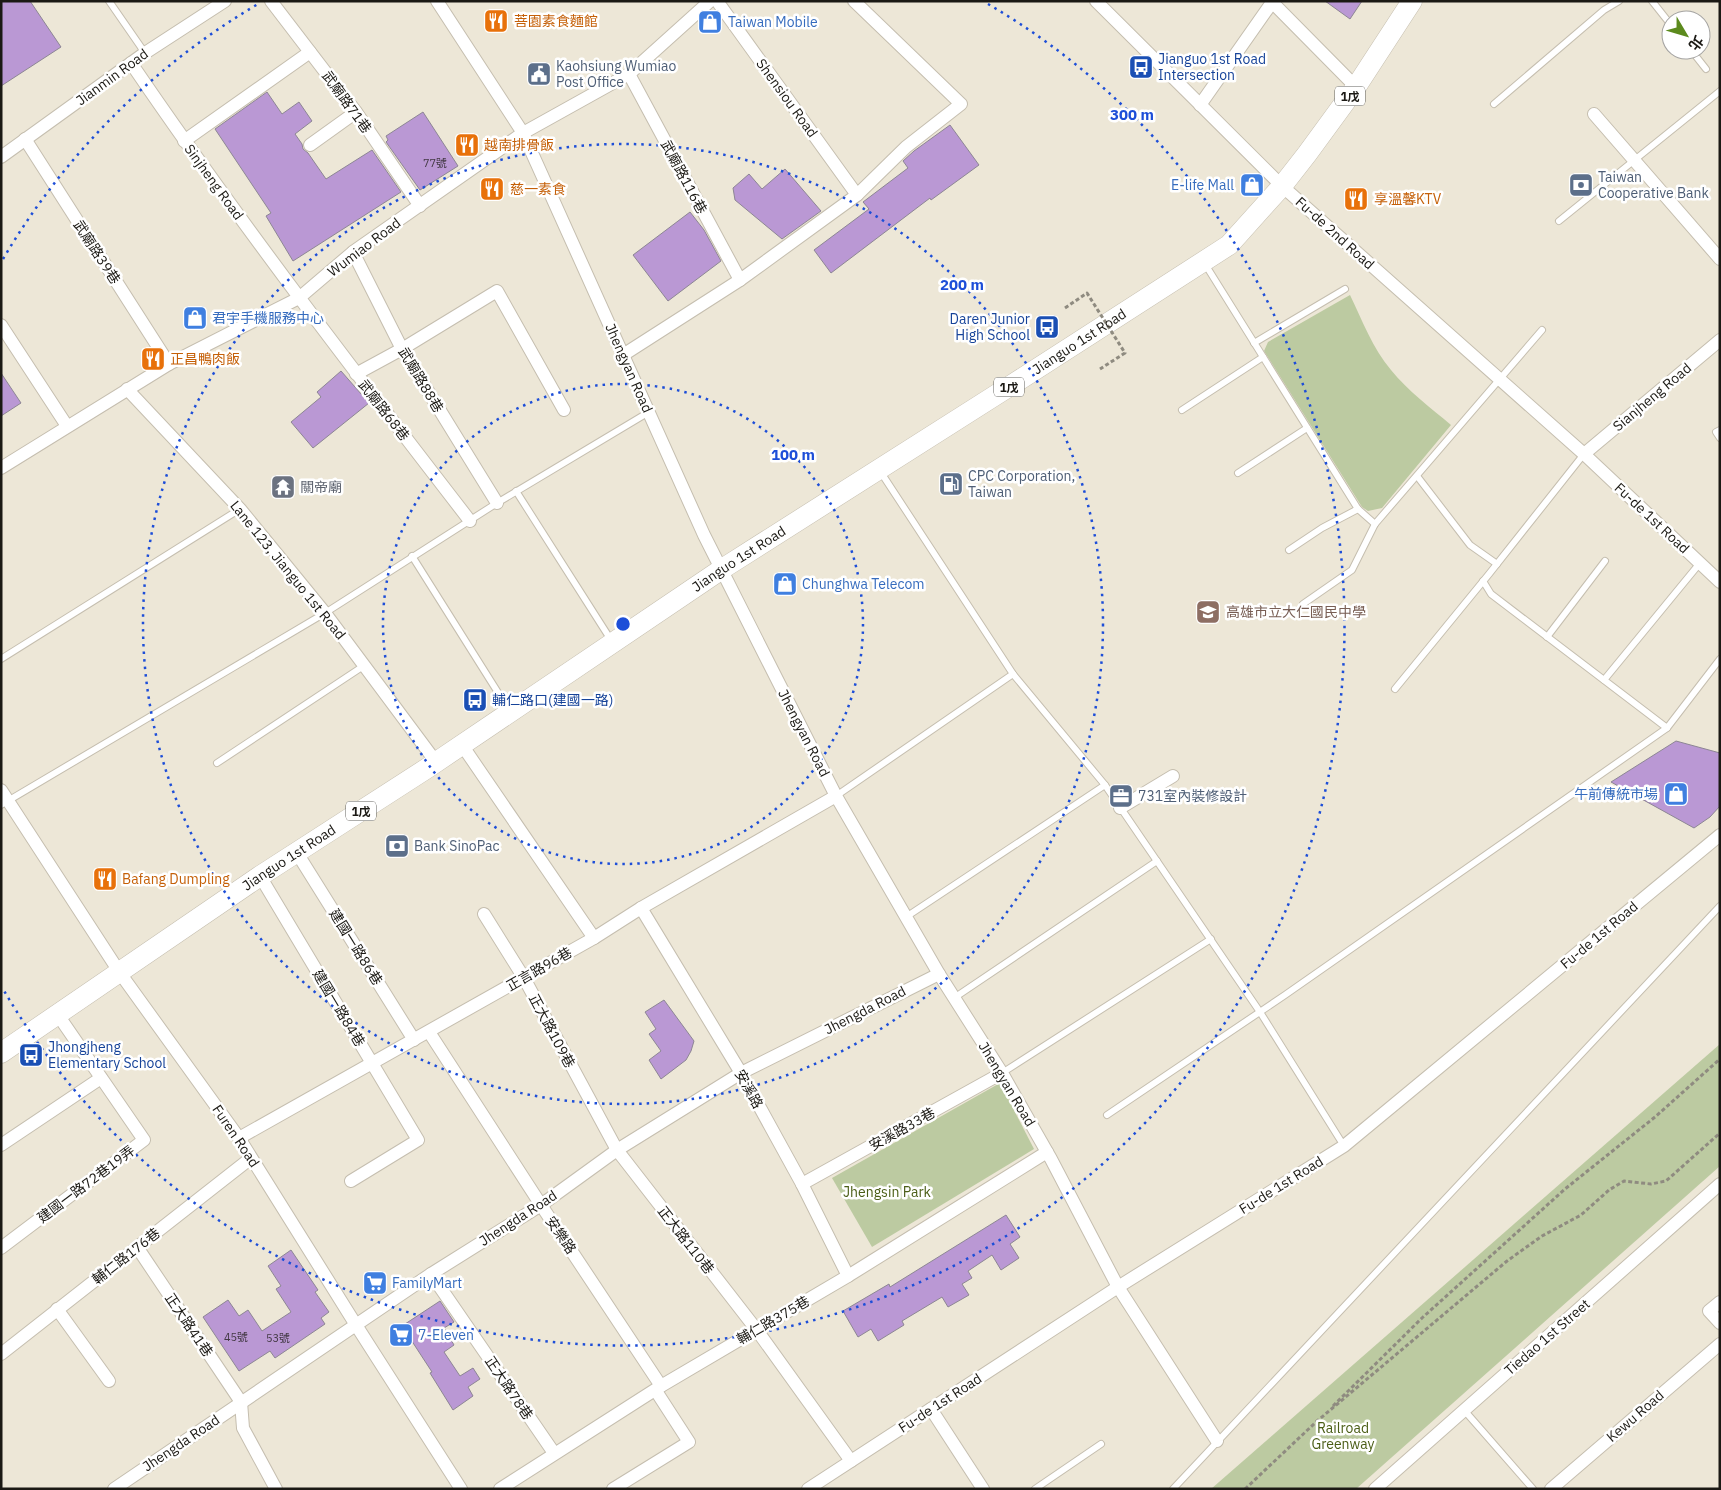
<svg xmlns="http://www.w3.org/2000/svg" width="1721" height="1490" viewBox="0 0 1721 1490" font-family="'IBM Plex Sans','Noto Sans TC',sans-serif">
	<rect width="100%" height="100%" fill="#ede7d7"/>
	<!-- green -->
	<g fill="#bccaa1">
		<path d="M 1350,295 C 1362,320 1373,349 1391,370 C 1408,391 1431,408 1451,425 L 1382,508 L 1368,511 L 1362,507 L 1264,351 L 1268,342 Z"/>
		<polygon points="1720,1044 1720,1166 1356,1489 1211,1489"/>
		<polygon points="1000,1083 1034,1149 872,1247 832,1178"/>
	</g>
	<!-- building -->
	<g fill="#ba98d4" stroke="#8d8694">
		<polygon points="1,1 30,1 61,47 1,86"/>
		<polygon points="1325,1 1362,1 1350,19"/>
		<polygon points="267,92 282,114 299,102 312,121 295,134 302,144 303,149 308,153 326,179 372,150 401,192 293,261 266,216 271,213 215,129"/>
		<polygon points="423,112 458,166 420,190 386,142 388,140 386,136"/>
		<polygon points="950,125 979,165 931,200 930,198 831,273 814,250 869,209 863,202 908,168 903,161 914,151"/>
		<polygon points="785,169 821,211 782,239 735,200 733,188 749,174 762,189"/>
		<polygon points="690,212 704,230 721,261 668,301 633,255"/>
		<polygon points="341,371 369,403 313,448 291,422 321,397 317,392"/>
		<polygon points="1,373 21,403 1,416"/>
		<polygon points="1676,741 1720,753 1720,806 1710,817 1694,828 1611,782"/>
		<polygon points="664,1000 694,1041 691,1051 686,1060 661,1079 649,1060 661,1051 649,1034 656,1029 645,1012"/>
		<polygon points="1006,1215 1020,1237 1010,1244 1019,1258 1001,1270 992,1255 968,1271 972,1278 962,1284 969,1295 948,1307 942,1297 902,1321 904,1325 878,1341 871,1329 858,1337 843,1311 889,1284 890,1287"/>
		<polygon points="291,1250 318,1290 315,1292 329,1312 321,1318 325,1324 275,1358 270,1351 239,1371 203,1317 228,1300 239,1316 248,1310 262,1331 291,1312 276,1289 281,1286 268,1266"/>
		<polygon points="440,1301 454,1322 444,1328 454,1345 444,1352 460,1376 473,1368 480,1379 468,1387 473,1396 453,1410 430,1373 432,1372 402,1326"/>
	</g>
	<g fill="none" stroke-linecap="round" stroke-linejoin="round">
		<defs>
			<g id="lane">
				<polyline points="109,1 145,53"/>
				<polyline points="1652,1 1671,25"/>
				<polyline points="1691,50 1706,69"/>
				<polyline points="1494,104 1604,10 1619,1"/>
				<polyline points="1559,221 1720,91"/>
				<polyline points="1205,264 1358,509 1375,524"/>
				<polyline points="1254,343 1345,289"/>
				<polyline points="1182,410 1263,357"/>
				<polyline points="1720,430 1716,432 1720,438"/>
				<polyline points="880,471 1013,674 1105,785 1260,1012 1344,1146"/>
				<polyline points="1238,473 1307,428"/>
				<polyline points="1417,476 1470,545 1497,564"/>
				<polyline points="516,491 611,640"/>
				<polyline points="1289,550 1322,528 1358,509"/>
				<polyline points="412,556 509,710"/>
				<polyline points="1483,581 1491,594 1667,728 1720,659"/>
				<polyline points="1303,604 1352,570 1375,524 1542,330"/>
				<polyline points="1547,637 1605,561"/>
				<polyline points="1,659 240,509"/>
				<polyline points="1604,680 1700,563"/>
				<polyline points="1395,689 1489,574 1584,454"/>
				<polyline points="217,763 365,665"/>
				<polyline points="836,796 1013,674"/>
				<polyline points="1,805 325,613 497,503 649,412"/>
				<polyline points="906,917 1105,785"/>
				<polyline points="954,998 1157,861"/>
				<polyline points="1002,1073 1211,939"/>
				<polyline points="1107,1115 1285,995 1667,728"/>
				<polyline points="1464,1410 1533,1489"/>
				<polyline points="1035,1489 1101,1444"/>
				<polyline points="1173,1489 1720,906"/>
			</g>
			<g id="street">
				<polyline points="271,1 356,112 420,206"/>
				<polyline points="437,1 523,133 704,535 836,796 939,974 1002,1073 1051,1159 1118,1287 1217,1441"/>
				<polyline points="717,1 857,195"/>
				<polyline points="1096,1 1282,186 1584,454 1720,582"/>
				<polyline points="1271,1 1356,87"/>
				<path d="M 131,63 C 238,220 354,371 470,521"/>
				<polyline points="629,74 740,280"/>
				<polyline points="1200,105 1273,1"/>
				<polyline points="1594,114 1720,259"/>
				<polyline points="25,139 169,364"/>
				<polyline points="184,141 310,52"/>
				<polyline points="310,145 356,112"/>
				<polyline points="1,157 145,53 225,1"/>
				<polyline points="353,252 402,349 497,503"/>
				<polyline points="1,325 67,426"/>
				<polyline points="623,355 740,280 857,195 906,147 961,104 854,1"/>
				<polyline points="356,374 402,349 497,291 564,410"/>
				<polyline points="127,389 240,509 325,613 436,762"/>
				<polyline points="1584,454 1720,340"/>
				<polyline points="1,468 169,364 299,298 353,252 523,133 629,74 710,1"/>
				<polyline points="462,745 594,938"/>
				<polyline points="1,790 120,973 239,1138 356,1325 461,1489"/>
				<polyline points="1120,808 1173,776"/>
				<polyline points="297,853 414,1040"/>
				<polyline points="260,876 418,1140 351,1181"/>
				<polyline points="641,908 741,1073 802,1184 848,1276"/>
				<polyline points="484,914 524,978 617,1150 756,1329 851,1461"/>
				<polyline points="429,1032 541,1205 661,1386"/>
				<polyline points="239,1138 594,938 641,908 836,796"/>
				<polyline points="1,1145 101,1078"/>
				<polyline points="802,1184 1002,1073"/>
				<polyline points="137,1247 241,1402 243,1428 276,1489"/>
				<polyline points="1,1248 144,1140 58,1015"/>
				<polyline points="431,1274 554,1453"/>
				<polyline points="1720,1302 1709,1311 1720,1323"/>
				<polyline points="57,1309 109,1381"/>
				<polyline points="1,1354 251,1158"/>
				<polyline points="931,1409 983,1489"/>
				<polyline points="114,1489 431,1274 541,1205 617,1150 741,1073 939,974"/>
				<polyline points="500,1489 661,1386 848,1276 1047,1152"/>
				<polyline points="613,1489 689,1442 656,1391"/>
				<polyline points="808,1489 1118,1287 1344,1146 1720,835"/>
				<polyline points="1375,1489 1720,1184"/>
				<polyline points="1551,1489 1720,1344"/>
			</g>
			<g id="primary">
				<path id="s1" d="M 1,1053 L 260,876 L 429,767 L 722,569 L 1010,386 L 1229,245 L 1282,186 L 1307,154 L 1356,87 L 1412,1"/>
			</g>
		</defs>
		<!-- lane casing -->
		<use href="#lane" stroke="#c5beaf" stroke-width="8"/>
		<!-- street casing -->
		<use href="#street" stroke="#c5beaf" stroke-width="14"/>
		<!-- primary casing -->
		<use href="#primary" stroke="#c5beaf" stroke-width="21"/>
		<!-- path -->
		<g stroke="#8f8b80" stroke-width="3" stroke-dasharray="4 2.5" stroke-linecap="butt">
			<polyline points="1333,1406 1422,1318 1565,1189 1655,1117 1720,1059"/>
			<polyline points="1245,1489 1316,1422 1507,1261 1542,1236 1581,1215 1609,1190 1624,1181 1651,1184 1666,1181 1720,1133"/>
		</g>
		<!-- lane -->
		<use href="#lane" stroke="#fff" stroke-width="6"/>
		<!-- street -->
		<use href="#street" stroke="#fff" stroke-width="12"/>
		<!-- primary -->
		<use href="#primary" stroke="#fff" stroke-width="20"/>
		<!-- path-bridge -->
		<polyline stroke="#8f8b80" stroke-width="3" stroke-dasharray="4 2.5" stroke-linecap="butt" points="1065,308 1087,293 1125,353 1100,369"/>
	</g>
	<!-- distance rings -->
	<g fill="none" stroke="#1d4ed8" stroke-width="2.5" stroke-dasharray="2.5 5">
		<circle cx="623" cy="624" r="240"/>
		<circle cx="623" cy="624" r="480"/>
		<path d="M3 259A720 720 0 0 1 258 4M988 4A720 720 0 1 1 3 989"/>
	</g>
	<!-- icons -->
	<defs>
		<symbol id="restaurant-square" viewBox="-11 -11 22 22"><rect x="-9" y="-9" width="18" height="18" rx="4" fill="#e8710a" stroke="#fff"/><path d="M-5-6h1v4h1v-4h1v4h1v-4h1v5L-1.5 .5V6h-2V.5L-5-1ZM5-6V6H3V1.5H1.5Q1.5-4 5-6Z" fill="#fff"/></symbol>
		<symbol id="shop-square" viewBox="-11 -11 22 22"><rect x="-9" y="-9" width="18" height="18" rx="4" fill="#3f7fe0" stroke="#fff"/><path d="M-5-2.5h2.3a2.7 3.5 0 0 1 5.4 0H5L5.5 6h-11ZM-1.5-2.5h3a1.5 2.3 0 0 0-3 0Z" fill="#fff"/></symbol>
		<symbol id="bus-square" viewBox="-11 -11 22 22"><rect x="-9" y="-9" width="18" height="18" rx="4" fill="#1a4fb4" stroke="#fff"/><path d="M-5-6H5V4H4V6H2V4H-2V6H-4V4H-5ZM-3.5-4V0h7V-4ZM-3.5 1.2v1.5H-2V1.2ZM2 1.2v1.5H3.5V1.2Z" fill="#fff"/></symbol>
		<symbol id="civic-square" viewBox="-11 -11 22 22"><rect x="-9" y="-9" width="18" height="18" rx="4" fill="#5c6f8a" stroke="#fff"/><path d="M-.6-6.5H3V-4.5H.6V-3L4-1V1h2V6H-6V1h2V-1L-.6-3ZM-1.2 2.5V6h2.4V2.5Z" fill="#fff"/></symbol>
		<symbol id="bank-square" viewBox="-11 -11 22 22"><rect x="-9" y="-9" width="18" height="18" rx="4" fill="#5c6f8a" stroke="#fff"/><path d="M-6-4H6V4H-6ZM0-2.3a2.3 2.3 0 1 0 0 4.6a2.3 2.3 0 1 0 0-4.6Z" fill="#fff"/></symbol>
		<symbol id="fuel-square" viewBox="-11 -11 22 22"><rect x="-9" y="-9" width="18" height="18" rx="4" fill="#5c6f8a" stroke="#fff"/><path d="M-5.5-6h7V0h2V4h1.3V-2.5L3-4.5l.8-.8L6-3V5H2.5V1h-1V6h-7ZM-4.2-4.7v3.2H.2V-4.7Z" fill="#fff"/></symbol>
		<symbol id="temple-square" viewBox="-11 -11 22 22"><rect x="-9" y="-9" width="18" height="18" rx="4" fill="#6b7280" stroke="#fff"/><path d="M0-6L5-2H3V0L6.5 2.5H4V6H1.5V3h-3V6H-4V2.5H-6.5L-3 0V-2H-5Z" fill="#fff"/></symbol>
		<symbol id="school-square" viewBox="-11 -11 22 22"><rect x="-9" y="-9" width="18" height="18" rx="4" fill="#8d6e63" stroke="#fff"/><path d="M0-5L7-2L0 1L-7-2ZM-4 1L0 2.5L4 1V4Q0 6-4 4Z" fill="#fff"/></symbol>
		<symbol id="office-square" viewBox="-11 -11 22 22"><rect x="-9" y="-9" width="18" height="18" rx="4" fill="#5c6f8a" stroke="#fff"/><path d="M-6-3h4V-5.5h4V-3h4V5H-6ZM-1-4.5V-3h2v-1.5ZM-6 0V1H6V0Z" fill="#fff"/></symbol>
		<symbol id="supermarket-square" viewBox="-11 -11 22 22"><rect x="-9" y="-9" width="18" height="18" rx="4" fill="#3f7fe0" stroke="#fff"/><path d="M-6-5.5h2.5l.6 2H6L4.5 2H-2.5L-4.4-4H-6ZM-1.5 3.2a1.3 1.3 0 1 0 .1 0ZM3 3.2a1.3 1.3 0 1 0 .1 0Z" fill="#fff"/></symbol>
	</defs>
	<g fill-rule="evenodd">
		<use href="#restaurant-square" x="482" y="7" width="28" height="28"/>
		<use href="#shop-square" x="696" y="8" width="28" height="28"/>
		<use href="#bus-square" x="1127" y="53" width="28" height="28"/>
		<use href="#civic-square" x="525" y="60" width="28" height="28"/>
		<use href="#restaurant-square" x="453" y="131" width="28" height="28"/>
		<use href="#shop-square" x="1238" y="171" width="28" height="28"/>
		<use href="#bank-square" x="1567" y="171" width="28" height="28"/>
		<use href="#restaurant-square" x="478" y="175" width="28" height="28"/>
		<use href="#restaurant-square" x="1342" y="185" width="28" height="28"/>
		<use href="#shop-square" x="181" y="304" width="28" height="28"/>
		<use href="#bus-square" x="1033" y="313" width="28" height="28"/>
		<use href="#restaurant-square" x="139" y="345" width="28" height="28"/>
		<use href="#fuel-square" x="937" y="470" width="28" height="28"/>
		<use href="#temple-square" x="269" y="473" width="28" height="28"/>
		<use href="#shop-square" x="771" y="570" width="28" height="28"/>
		<use href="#school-square" x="1194" y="598" width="28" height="28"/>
		<use href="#bus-square" x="461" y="686" width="28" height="28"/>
		<use href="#shop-square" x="1662" y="780" width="28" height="28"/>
		<use href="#office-square" x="1107" y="782" width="28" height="28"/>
		<use href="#bank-square" x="383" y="832" width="28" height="28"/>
		<use href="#restaurant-square" x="91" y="865" width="28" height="28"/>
		<use href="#bus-square" x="17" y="1041" width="28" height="28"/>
		<use href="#supermarket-square" x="361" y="1269" width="28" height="28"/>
		<use href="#supermarket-square" x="387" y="1321" width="28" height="28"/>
	</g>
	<g text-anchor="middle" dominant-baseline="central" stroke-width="5" stroke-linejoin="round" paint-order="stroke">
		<!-- number labels -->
		<g font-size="11" fill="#433944">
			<text x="435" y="163">77號</text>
			<text x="236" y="1337">45號</text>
			<text x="278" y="1338">53號</text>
		</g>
		<!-- shield labels -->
		<g fill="#fff" stroke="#5f5e5a" stroke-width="1">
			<rect x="1335" y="86.5" width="30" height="19" rx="4"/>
			<rect x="994" y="377.5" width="30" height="19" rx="4"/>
			<rect x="346" y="801.5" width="30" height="19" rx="4"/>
		</g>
		<g font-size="12" font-weight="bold" fill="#1b1914">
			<text x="1350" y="96">1戊</text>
			<text x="1009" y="387">1戊</text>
			<text x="361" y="811">1戊</text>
		</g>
		<!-- food labels -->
		<g font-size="14" fill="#c56008" stroke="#fff" text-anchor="start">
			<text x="514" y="21">菩園素食麵館</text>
			<text x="484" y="145">越南排骨飯</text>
			<text x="510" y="189">慈一素食</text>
			<text x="1374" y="199">享溫馨KTV</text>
			<text x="170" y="359">正昌鴨肉飯</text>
			<text x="122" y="879">Bafang Dumpling</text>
		</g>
		<!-- shop labels -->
		<g font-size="14" fill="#366cbe" stroke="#fff" text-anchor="start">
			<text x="728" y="22">Taiwan Mobile</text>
			<text x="1234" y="185" text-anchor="end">E-life Mall</text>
			<text x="212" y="318">君宇手機服務中心</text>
			<text x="802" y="584">Chunghwa Telecom</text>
			<text x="1658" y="794" text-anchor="end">午前傳統市場</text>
			<text x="392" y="1283">FamilyMart</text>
			<text x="418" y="1335">7-Eleven</text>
		</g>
		<!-- transit labels -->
		<g font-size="14" fill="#164399" stroke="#fff" text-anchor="start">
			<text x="1158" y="59">Jianguo 1st Road<tspan x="1158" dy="16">Intersection</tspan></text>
			<text x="1030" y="319" text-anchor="end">Daren Junior<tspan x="1030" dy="16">High School</tspan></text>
			<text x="492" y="700">輔仁路口(建國一路)</text>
			<text x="48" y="1047">Jhongjheng<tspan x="48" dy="16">Elementary School</tspan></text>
		</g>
		<!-- service labels -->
		<g font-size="14" fill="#4e5e75" stroke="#fff" text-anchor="start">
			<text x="556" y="66">Kaohsiung Wumiao<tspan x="556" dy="16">Post Office</tspan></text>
			<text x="1598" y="177">Taiwan<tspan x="1598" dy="16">Cooperative Bank</tspan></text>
			<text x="968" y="476">CPC Corporation,<tspan x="968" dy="16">Taiwan</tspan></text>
			<text x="1138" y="796">731室內裝修設計</text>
			<text x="414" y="846">Bank SinoPac</text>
		</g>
		<!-- street labels -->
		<g font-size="14" fill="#1b1914" stroke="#fff">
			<text transform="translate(112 77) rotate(-36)">Jianmin Road</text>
			<text transform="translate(787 98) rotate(54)">Shensiou Road</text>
			<text transform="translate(347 102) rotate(54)">武廟路71巷</text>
			<text transform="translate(684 177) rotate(62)">武廟路116巷</text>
			<text transform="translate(214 182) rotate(54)">Sinjheng Road</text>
			<text transform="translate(1335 233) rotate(42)">Fu-de 2nd Road</text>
			<text transform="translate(364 247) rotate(-37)">Wumiao Road</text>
			<text transform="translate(97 252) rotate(57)">武廟路39巷</text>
			<text stroke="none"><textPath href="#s1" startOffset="1292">Jianguo 1st Road</textPath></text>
			<text transform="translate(629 368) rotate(66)">Jhengyan Road</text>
			<text transform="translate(421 380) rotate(59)">武廟路88巷</text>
			<text transform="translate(1652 397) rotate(-40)">Sianjheng Road</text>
			<text transform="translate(384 410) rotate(52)">武廟路68巷</text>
			<text transform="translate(1652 518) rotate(43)">Fu-de 1st Road</text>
			<text stroke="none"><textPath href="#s1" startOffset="888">Jianguo 1st Road</textPath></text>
			<text transform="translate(288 570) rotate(51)">Lane 123, Jianguo 1st Road</text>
			<text transform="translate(804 733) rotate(63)">Jhengyan Road</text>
			<text stroke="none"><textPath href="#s1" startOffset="348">Jianguo 1st Road</textPath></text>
			<text transform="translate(1599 935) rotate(-40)">Fu-de 1st Road</text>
			<text transform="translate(356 947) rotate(58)">建國一路86巷</text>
			<text transform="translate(539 969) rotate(-30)">正言路96巷</text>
			<text transform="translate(339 1008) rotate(59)">建國一路84巷</text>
			<text transform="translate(865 1010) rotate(-27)">Jhengda Road</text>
			<text transform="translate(552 1031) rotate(62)">正大路109巷</text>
			<text transform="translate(1007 1084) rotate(59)">Jhengyan Road</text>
			<text transform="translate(749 1089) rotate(61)">安溪路</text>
			<text transform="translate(902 1129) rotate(-29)">安溪路33巷</text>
			<text transform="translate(236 1136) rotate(56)">Furen Road</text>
			<text transform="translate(86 1184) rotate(-37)">建國一路72巷19弄</text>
			<text transform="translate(1281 1185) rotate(-32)">Fu-de 1st Road</text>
			<text transform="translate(518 1218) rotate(-33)">Jhengda Road</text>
			<text transform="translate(561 1235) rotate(56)">安樂路</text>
			<text transform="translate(686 1240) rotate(52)">正大路110巷</text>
			<text transform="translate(126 1256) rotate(-38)">輔仁路176巷</text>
			<text transform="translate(773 1320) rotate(-30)">輔仁路375巷</text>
			<text transform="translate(189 1325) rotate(56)">正大路41巷</text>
			<text transform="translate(1547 1337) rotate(-41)">Tiedao 1st Street</text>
			<text transform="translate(509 1388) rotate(56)">正大路78巷</text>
			<text transform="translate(940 1403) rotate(-33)">Fu-de 1st Road</text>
			<text transform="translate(1635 1416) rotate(-41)">Kewu Road</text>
			<text transform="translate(181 1443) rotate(-34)">Jhengda Road</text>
		</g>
		<!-- worship labels -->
		<g font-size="14" fill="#5b616d" stroke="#fff" text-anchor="start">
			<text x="300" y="487">關帝廟</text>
		</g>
		<!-- education labels -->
		<g font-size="14" fill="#785e54" stroke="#fff" text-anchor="start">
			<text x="1226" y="612">高雄市立大仁國民中學</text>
		</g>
		<!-- park labels -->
		<g font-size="14" fill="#4b5e17" stroke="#fff">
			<text x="887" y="1192">Jhengsin Park</text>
			<text x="1343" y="1428">Railroad<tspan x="1343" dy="16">Greenway</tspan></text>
		</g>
	</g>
	<circle cx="623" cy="624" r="8" fill="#1d4ed8" stroke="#fff" stroke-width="2.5"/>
	<g font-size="15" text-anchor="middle" font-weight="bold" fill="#1d4ed8" stroke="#fff" stroke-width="5" stroke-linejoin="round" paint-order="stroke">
		<text x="1132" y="120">300 m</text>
		<text x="962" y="290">200 m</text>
		<text x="793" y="460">100 m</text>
	</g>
	<!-- border -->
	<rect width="1721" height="1490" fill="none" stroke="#1b1914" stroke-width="5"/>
	<!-- north arrow -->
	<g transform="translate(1686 35) rotate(128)"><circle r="24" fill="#ffffff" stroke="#a4a3a1"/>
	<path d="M0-4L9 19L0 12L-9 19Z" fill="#5c8a1d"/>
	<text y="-8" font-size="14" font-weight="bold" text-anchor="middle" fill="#1b1914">北</text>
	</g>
</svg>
